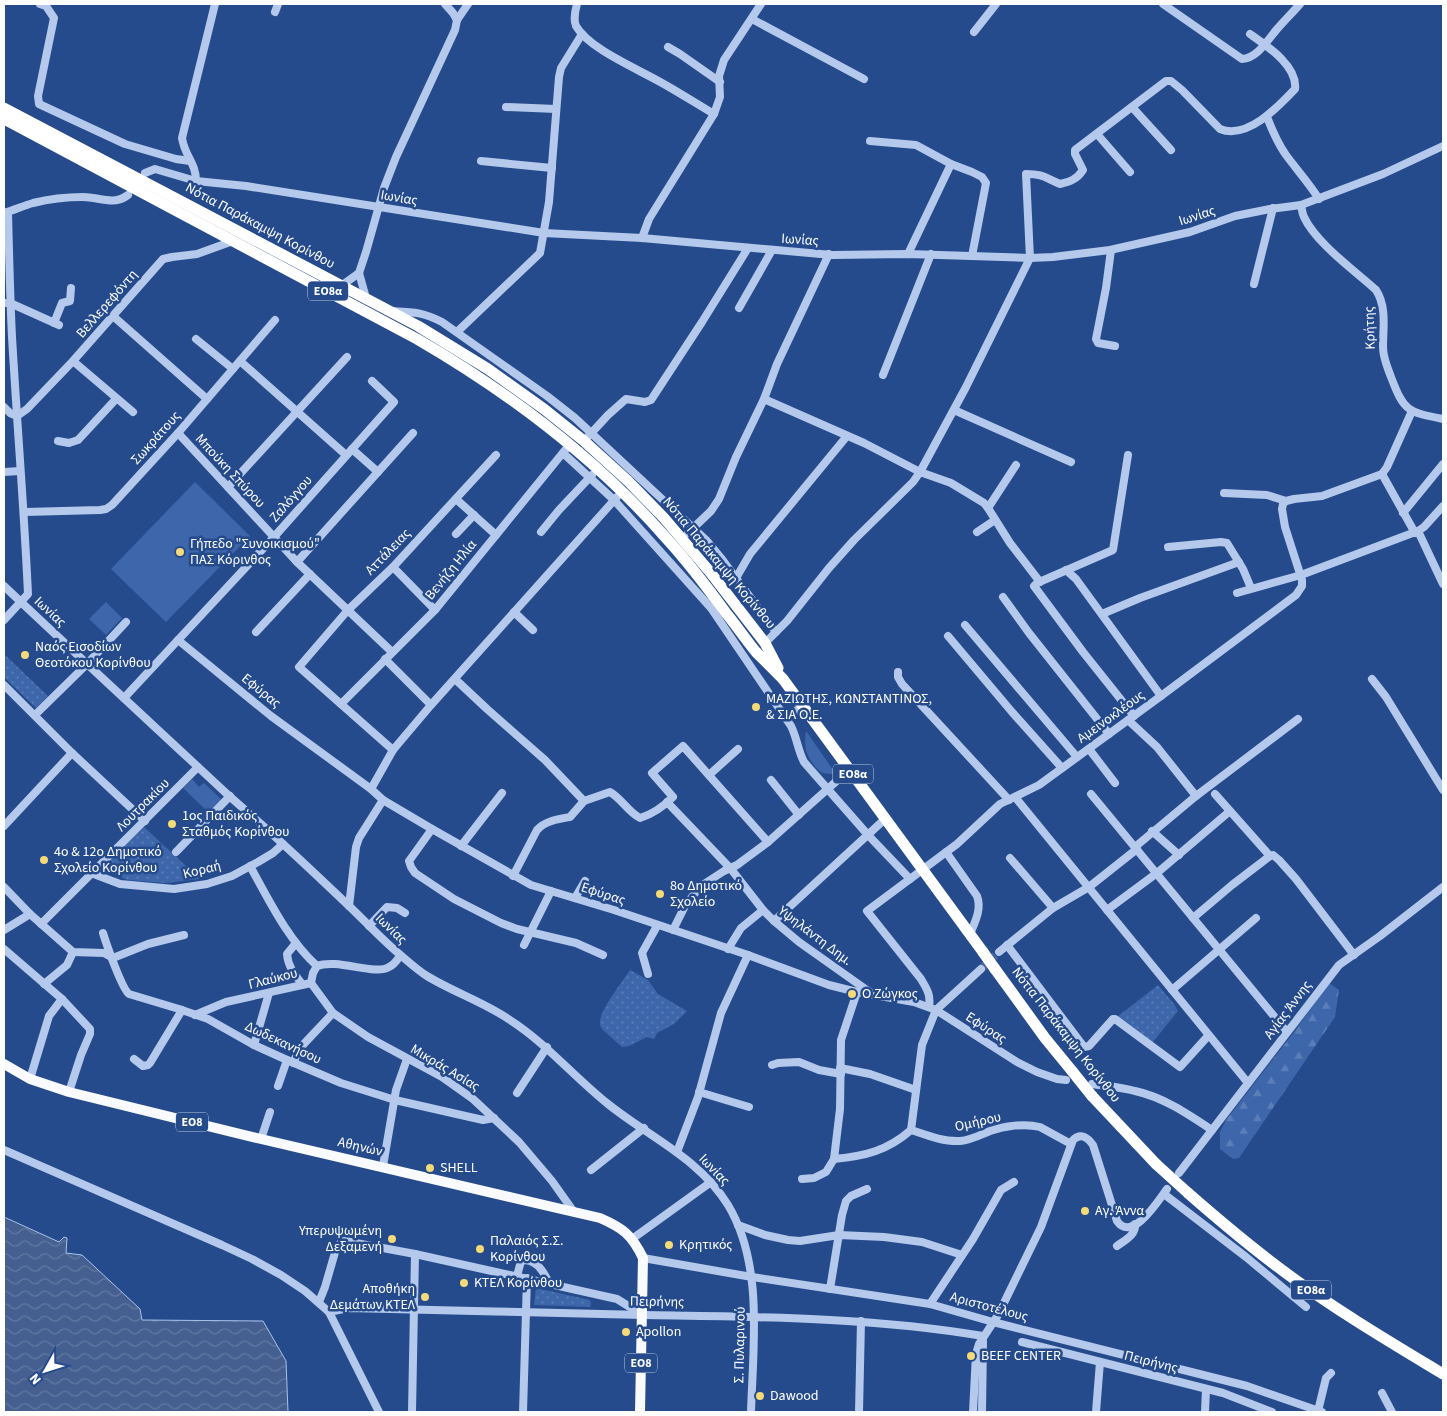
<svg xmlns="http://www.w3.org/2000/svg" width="1447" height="1416" viewBox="0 0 1447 1416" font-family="'Source Sans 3',sans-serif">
	<defs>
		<pattern id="forest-firs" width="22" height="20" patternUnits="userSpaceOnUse" patternTransform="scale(1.25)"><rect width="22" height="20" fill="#3e66ab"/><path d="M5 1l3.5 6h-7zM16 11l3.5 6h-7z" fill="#5b7db8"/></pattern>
		<pattern id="park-dots" width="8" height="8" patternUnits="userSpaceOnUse" patternTransform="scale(1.25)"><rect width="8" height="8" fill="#3e66ab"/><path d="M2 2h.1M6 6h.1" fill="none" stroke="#5b7db8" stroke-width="1.8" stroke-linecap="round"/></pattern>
		<pattern id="water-waves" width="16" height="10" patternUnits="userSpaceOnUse" patternTransform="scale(1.25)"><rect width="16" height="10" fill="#456090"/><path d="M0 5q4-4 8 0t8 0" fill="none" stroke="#6178a1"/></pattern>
	</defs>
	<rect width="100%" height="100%" fill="#254b8d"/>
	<!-- green -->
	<g fill="#3e66ab">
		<polygon points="195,482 250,536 166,622 111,569"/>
		<polygon points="106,602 122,618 106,635 89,619"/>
		<path d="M 806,731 L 836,774 C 832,774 827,774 823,773 C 820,772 816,768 814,765 C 805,753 804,746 806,731 Z"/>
		<polygon points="192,779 199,787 204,783 222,800 209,813 183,788"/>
	</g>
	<!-- forest -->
	<polygon fill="url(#forest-firs)" points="1329,983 1339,990 1335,1017 1239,1158 1233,1159 1220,1149 1220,1132 1226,1120 1294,1032"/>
	<!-- park -->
	<g fill="url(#park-dots)">
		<polygon points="4,654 48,696 36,708 4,677"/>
		<polygon points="144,827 200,879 166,883 127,880 114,874 106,866 109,860"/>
		<path d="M 630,970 L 648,980 L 658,994 L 687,1011 L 674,1024 L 657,1033 L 654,1039 L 647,1037 L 629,1046 L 622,1047 L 603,1030 C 601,1027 600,1027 600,1023 C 599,1011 623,981 630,970 Z"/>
		<polygon points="1158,985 1174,1004 1178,1011 1152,1043 1117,1017"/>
		<polygon points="536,1288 590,1300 591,1304 590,1307 534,1305"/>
	</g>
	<!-- water -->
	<polygon fill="url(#water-waves)" stroke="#a9c3eb" points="4,1217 59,1242 64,1237 67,1238 66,1253 82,1255 140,1309 142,1320 263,1321 286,1361 288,1412 4,1412"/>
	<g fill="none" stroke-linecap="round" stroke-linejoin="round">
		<!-- minor-tunnel -->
		<polyline stroke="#46669e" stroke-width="8" stroke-dasharray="8 4" stroke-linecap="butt" points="981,969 999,952"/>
		<!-- minor -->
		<g stroke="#b4c9eb" stroke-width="8">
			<polyline points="40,4 46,6 54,18 38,96 39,104 125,144 176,159 190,161"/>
			<polyline points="445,4 453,13 457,20"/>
			<path d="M 577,4 C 575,11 573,19 576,26 C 589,49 638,69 662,83 C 680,93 697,104 714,114"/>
			<path d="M 1163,4 L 1242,59 C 1258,58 1268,39 1278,28 C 1285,20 1293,12 1300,4"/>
			<polyline points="275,12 278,4"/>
			<polyline points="752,19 864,79"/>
			<polyline points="974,32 996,4"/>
			<polyline points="668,47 680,54 720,82"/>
			<polyline points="506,107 556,109"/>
			<polyline points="1132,107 1171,150"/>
			<path d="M 1267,117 C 1272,130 1278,144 1286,155 C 1297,170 1309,183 1319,199"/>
			<polyline points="1097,134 1130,172"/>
			<polyline points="870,141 916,145 951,164 972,172 982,177 986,183 972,256"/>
			<polyline points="481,161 552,168"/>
			<polyline points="145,173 155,169 196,181 246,186 544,233 642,238 832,255 908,254 1030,258 1053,257 1110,250 1190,232 1235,216 1270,209 1301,205 1383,174 1443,146"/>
			<path d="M 196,181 C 196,163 185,157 182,138 L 215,4"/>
			<path d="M 1301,205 C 1302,209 1302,213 1304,217 C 1316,243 1354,270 1376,290 C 1387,307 1383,328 1383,347 C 1383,358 1387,366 1391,377 C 1404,411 1407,412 1443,419"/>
			<path d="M 4,213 C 14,210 23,206 33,203 C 49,199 67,197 83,197 C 99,197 114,206 128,195"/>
			<polyline points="642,238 649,219 714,114 720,97 719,76 724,60 761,4"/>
			<polyline points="1111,250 1106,288 1096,339 1098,343 1115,346"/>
			<polyline points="908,254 951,164"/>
			<polyline points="1254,284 1273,208"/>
			<polyline points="341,286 359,273"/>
			<polyline points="366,298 359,273 366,252 384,188 396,157 455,30 457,20 468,4"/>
			<polyline points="4,303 10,303 59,325"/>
			<polyline points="739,308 772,250"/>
			<path d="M 392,311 C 413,312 423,312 442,322 L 547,396 L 575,418 L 707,541 L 721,558 L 776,632"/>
			<polyline points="113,316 207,399"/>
			<polyline points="54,323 62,303 70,301 71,288"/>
			<polyline points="457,332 540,253 549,202 559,77 561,68 582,34"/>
			<polyline points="196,339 233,369"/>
			<polyline points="73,361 133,412"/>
			<polyline points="240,361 346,455"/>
			<polyline points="883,375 931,254"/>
			<polyline points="764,399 864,443 920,472 951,483 984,503 988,508 1010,543 1040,582"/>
			<polyline points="4,407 10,413 17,416 27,409 73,361 163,259 172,257 197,254 233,241"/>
			<polyline points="954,410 1071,462"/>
			<polyline points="178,433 297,562 392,652"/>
			<polyline points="58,441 69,443 78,440 116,399"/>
			<polyline points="584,441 608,415 626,399 645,402 651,400 702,322 748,248"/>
			<polyline points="352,449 378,472"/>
			<path d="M 563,453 L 614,500 L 711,608 L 791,726 C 797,738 798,751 804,762 L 868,835 L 910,879"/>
			<polyline points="1128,455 1113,550 1037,583 1034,586 1083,652 1134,716"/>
			<polyline points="4,472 20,471"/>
			<polyline points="1382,474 1387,467 1412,411"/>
			<polyline points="1382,474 1415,533"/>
			<polyline points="228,487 347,357"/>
			<polyline points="1224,493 1267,495 1286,501"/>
			<polyline points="456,499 496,535"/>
			<polyline points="988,508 1016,465"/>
			<polyline points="25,512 100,510 106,509 112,505 178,433 275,320"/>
			<polyline points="1403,513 1443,464"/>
			<polyline points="1418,531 1443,584"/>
			<polyline points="541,532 559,510 592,475"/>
			<polyline points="977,532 995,520"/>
			<polyline points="688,533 711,511 719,499 736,457 764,399 777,364 829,254"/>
			<polyline points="456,534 474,515"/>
			<polyline points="1168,547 1221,542 1227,543 1243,569 1251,588"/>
			<polyline points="297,562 413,433"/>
			<polyline points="393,567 435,610"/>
			<polyline points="1066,570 1076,579 1161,696"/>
			<polyline points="736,578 750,554 847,436"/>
			<path d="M 4,586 C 78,656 153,725 227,794 C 246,811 266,828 284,845 C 306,865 327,885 348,905 C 367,923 384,942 404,958 C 411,964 419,971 427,976 C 453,992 484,1002 510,1020 C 546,1043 574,1077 608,1104 C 649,1137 699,1158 728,1205 C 764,1265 753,1346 751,1412"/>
			<polyline points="1237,593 1301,575 1418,531 1424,527 1443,506"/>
			<polyline points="1003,597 1029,633 1109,734"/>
			<polyline points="514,612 533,630"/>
			<polyline points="1102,614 1140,598 1239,562"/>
			<path d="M 4,620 L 28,594 C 24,508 17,423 12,337 C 10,295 9,253 8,212"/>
			<polyline points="965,625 1077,757"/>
			<polyline points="256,632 310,574"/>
			<polyline points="948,636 1012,712 1062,768"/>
			<polyline points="178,640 271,716 371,789 383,800 432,829 531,885 614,910 748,955 829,985 857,992 914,1002 936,1010 1017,1062 1037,1072 1057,1079 1066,1080"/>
			<path d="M 765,643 L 787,621 L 829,568 L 854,540 L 913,482 L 920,472 L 966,387 L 1030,258 L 1026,174 C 1044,174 1045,178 1060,184 C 1070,182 1077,179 1083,170 L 1075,154 L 1075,150 L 1166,81 L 1171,81 L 1182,90 L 1220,129 C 1247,140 1278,107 1295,89 C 1298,66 1267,46 1250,34"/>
			<polyline points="385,659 431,705"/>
			<polyline points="898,672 898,677 902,684 1009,800"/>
			<polyline points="455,679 487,709 545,760 584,801"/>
			<polyline points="1372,679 1386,697 1443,790"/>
			<polyline points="4,685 72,753 145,821"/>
			<polyline points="124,698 274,537 394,402 372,381"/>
			<polyline points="341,704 435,610 566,449"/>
			<polyline points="35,715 87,664 126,622"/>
			<polyline points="786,718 803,706"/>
			<polyline points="1128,720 1157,747 1196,796"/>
			<polyline points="1089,749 1115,783"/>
			<polyline points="393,750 299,667 348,610 393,567 496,455"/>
			<polyline points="709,775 738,749"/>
			<polyline points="771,780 799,815"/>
			<polyline points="371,789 393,750 431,705 617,497"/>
			<polyline points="1091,794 1287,1032"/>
			<polyline points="1215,794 1270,856"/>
			<polyline points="1015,797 1248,1083"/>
			<polyline points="667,802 731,869 763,910 774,921 799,942 871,993"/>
			<polyline points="4,826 72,753"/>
			<polyline points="432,829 409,861 411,867 415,873 454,899 501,923 517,929 576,943 603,955"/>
			<polyline points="1152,831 1179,855"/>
			<polyline points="461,846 502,793"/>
			<polyline points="1135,847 1196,796 1298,719"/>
			<polyline points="176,852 230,796"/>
			<path d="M 946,852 L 977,896 C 982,909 975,922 970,934"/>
			<polyline points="1010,858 1053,908"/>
			<path d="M 250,866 C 269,900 288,940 317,966"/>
			<polyline points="91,873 120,884 174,889 207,884 232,876 258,862 273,853 283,844"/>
			<path d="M 513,876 L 537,830 C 545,821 558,819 570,817 L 584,801 L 610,792 C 622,799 628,812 640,818 C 653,814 664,806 673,797 L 652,773 L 683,746 L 768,842"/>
			<polyline points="4,887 30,914 73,952 104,953 113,958 148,944 184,935"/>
			<polyline points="575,898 585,881"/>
			<polyline points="349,906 356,847 359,838 383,800"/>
			<polyline points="1107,910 1157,873 1230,811"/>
			<polyline points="1193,918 1232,885 1270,856 1273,855 1279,860 1296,879 1354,955"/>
			<polyline points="774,921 885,819"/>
			<polyline points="41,924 198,767"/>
			<polyline points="369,926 387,907 397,908 405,913"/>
			<polyline points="4,930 30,914"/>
			<polyline points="673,930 686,904 701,886 724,871 737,865 768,842 849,770"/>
			<path d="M 103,933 C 106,943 122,989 129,994 L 179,1009 L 208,1019 L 254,1045 L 287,1060 L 341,1083 L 395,1100 L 483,1120 L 494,1118"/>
			<path d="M 296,943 L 287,954 C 288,967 295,975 302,984"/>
			<polyline points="524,945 551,891"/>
			<polyline points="1007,945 1084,1047 1089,1046 1113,1019 1115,1019 1180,1067 1208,1036"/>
			<polyline points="4,949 62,999 90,1029 90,1034 81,1055 69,1092"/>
			<polyline points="728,949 741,928 763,910"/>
			<polyline points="999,952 1053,908 1089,887 1137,849"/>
			<polyline points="648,974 642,953 657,926"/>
			<polyline points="311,983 333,1013 368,1037 442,1077 473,1099 519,1142 552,1181 574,1212"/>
			<path d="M 311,983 L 313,973 L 317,966 C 337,958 375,976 389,967 C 394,965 397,960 400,956"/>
			<polyline points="44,984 67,965 73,952"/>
			<polyline points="1172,990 1256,918"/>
			<path d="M 929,1007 C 931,995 927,989 921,979 L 867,911 L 957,844 L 1000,804 L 1039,785 L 1161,696 L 1296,595 L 1302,586 L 1302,580 L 1285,527 L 1282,509 L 1283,504 L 1286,501 L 1294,499 L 1322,496 L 1382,474"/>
			<polyline points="195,1015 226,1002 311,983"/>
			<polyline points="254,1045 269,993"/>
			<polyline points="134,1059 143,1066 148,1065 150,1063 182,1010"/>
			<polyline points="293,1063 300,1048 333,1013"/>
			<polyline points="772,1065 778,1063 799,1062 819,1070 841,1074"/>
			<polyline points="840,1068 870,1074 916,1090"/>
			<polyline points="30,1079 49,1016 62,999"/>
			<path d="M 1092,1084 C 1106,1086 1121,1087 1135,1091 C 1163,1097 1188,1114 1212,1130"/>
			<polyline points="278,1086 287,1060"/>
			<polyline points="699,1092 749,1107"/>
			<polyline points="517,1093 547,1047"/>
			<polyline points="911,1130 922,1045 936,1010 981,969"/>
			<polyline points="261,1139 270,1112"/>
			<polyline points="4,1150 222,1245 252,1259 281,1275 305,1291 329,1312 379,1412"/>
			<polyline points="677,1152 698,1097 721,1013 748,955"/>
			<path d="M 834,1159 C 865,1156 887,1151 911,1130 C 926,1135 944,1142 960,1141 C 971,1140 980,1135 990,1131 C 1004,1126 1025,1123 1040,1127 L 1071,1144"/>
			<polyline points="383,1166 396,1090 407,1059"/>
			<polyline points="591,1170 644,1128"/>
			<polyline points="1179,1173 1339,965 1380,936 1443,887"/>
			<polyline points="802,1179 814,1178 826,1172 834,1159 840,1109 841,1040 857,992"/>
			<polyline points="1164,1194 1246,1257 1306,1307"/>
			<polyline points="738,1225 765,1235 788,1240 800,1241 839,1235 884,1237 922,1242 962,1255"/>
			<polyline points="632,1239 711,1182"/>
			<path d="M 1117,1246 C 1125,1240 1136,1235 1135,1224"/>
			<polyline points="643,1258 752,1277 930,1304 993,1322 1247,1386 1322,1412"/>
			<path d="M 517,1276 L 521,1261 C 535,1257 544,1272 549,1283"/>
			<polyline points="830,1289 842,1215 846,1201 851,1196 867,1189"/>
			<polyline points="319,1302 325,1287 336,1249 341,1242 345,1241 415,1254 617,1299 641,1314"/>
			<polyline points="930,1304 973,1239 1001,1190 1014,1182"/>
			<path d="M 329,1312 L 348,1308 C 446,1310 545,1313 643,1315 C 757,1317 871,1317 983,1336"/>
			<polyline points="1022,1342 1223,1393 1272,1412"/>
			<polyline points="1382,1393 1392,1412"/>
			<polyline points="1318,1411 1326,1378 1331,1373"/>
			<polyline points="412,1412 415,1254"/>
			<polyline points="523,1412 527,1278"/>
			<polyline points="859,1412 861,1321"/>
			<path d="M 973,1412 L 976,1354 L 979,1344 L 998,1315 L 1041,1227 L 1073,1140 C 1081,1132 1088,1138 1093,1145 L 1117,1221 C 1132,1243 1158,1201 1167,1189"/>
			<polyline points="982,1412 983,1341"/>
			<polyline points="1096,1412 1100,1362"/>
			<polyline points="1205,1412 1206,1389"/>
		</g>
		<!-- major -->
		<path stroke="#f9fafe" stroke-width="10" d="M 4,1064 L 30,1079 L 69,1092 L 261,1139 L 600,1218 C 623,1228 632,1235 643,1258 L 640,1412"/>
		<!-- highway -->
		<g stroke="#fff" stroke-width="11">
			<polyline points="4,108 418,326 488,369 544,409 584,441 628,481 664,518 710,572 765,643 778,668"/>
			<path d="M 4,119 L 417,339 C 510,393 596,458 667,539 C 688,562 707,587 726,613 C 736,625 746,640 756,652 C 765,661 774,670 783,679 L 983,952"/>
			<polyline points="995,969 1045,1038 1072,1071"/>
			<polyline points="1092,1096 1156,1164"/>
			<path d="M 1188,1193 C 1220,1221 1252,1248 1286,1273 C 1336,1310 1390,1342 1443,1374"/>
		</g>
		<!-- highway-bridge -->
		<g stroke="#fff" stroke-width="11">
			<polyline points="983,952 995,969"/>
			<polyline points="1072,1071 1092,1096"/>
			<polyline points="1156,1164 1188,1193"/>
		</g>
	</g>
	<!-- markers -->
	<g fill="#f4da79" stroke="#254b8d" stroke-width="2">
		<circle cx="180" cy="552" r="5"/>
		<circle cx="25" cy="655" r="5"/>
		<circle cx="756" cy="707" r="5"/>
		<circle cx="172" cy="824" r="5"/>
		<circle cx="44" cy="860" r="5"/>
		<circle cx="660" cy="894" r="5"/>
		<circle cx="852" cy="994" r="5"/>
		<circle cx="430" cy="1168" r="5"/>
		<circle cx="1085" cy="1211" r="5"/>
		<circle cx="392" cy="1239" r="5"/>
		<circle cx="669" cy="1245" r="5"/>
		<circle cx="480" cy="1249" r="5"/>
		<circle cx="464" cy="1283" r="5"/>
		<circle cx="425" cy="1297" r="5"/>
		<circle cx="626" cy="1332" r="5"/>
		<circle cx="971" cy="1356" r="5"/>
		<circle cx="760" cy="1396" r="5"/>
	</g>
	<g text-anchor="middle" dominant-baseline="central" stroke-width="5" stroke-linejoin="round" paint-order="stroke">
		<!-- shield labels -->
		<g fill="#254b8d" stroke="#bec9dd" stroke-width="1">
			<rect x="308" y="281.5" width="40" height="19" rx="4"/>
			<rect x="833" y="764.5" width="40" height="19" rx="4"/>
			<rect x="176" y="1112.5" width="32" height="19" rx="4"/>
			<rect x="1291" y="1280.5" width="40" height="19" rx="4"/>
			<rect x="625" y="1353.5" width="32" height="19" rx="4"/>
		</g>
		<g font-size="12" font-weight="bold" fill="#fff">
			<text x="328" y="291">ΕΟ8α</text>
			<text x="853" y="774">ΕΟ8α</text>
			<text x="192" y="1122">ΕΟ8</text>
			<text x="1311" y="1290">ΕΟ8α</text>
			<text x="641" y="1363">ΕΟ8</text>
		</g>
		<!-- street labels -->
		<g font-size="14" fill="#fff" stroke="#254b8d">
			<text transform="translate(399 198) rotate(9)">Ιωνίας</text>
			<text transform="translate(1197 216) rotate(-18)">Ιωνίας</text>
			<text transform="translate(260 226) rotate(28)">Νότια Παράκαμψη Κορίνθου</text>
			<text transform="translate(800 240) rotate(4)">Ιωνίας</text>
			<text transform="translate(107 304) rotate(-49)">Βελλερεφόντη</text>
			<text transform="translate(1370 328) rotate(-92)">Κρήτης</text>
			<text transform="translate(156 438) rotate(-48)">Σωκράτους</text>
			<text transform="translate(230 471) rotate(47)">Μπούκη Σπύρου</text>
			<text transform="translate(291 499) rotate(-49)">Ζαλόγγου</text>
			<text transform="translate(388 552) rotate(-46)">Αττάλειας</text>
			<text transform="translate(719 563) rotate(50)">Νότια Παράκαμψη Κορίνθου</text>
			<text transform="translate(451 570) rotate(-51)">Βενήζη Ηλία</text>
			<text transform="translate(50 612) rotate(43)">Ιωνίας</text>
			<text transform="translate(261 691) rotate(39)">Εφύρας</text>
			<text transform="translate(1111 717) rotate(-36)">Αμεινοκλέους</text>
			<text transform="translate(143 805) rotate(-45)">Λουτρακίου</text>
			<text transform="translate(202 870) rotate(-14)">Κοραή</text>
			<text transform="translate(603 894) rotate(18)">Εφύρας</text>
			<text transform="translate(391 929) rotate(44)">Ιωνίας</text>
			<text transform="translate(815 936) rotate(37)">Υψηλάντη Δημ.</text>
			<text transform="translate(273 979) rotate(-14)">Γλαύκου</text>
			<text transform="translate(1288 1010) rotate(-53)">Αγίας Άννης</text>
			<text transform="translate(986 1028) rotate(33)">Εφύρας</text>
			<text transform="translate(1066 1035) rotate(52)">Νότια Παράκαμψη Κορίνθου</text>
			<text transform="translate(283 1043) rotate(25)">Δωδεκανήσου</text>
			<text transform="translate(445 1068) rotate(31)">Μικράς Ασίας</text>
			<text transform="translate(978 1122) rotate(-13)">Ομήρου</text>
			<text transform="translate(360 1147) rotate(13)">Αθηνών</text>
			<text transform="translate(714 1170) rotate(46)">Ιωνίας</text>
			<text transform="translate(657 1302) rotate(1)">Πειρήνης</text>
			<text transform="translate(989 1307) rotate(15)">Αριστοτέλους</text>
			<text transform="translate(740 1345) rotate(-89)">Σ. Πυλαρινού</text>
			<text transform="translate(1151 1362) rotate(14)">Πειρήνης</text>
		</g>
		<!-- poi labels -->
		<g font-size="14" fill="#fff" stroke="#254b8d" text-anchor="start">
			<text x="190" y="544">Γήπεδο "Συνοικισμού"<tspan x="190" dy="16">ΠΑΣ Κόρινθος</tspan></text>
			<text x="35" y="647">Ναός Εισοδίων<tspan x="35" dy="16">Θεοτόκου Κορίνθου</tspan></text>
			<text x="766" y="699">ΜΑΖΙΩΤΗΣ, ΚΩΝΣΤΑΝΤΙΝΟΣ,<tspan x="766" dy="16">&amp; ΣΙΑ Ο.Ε.</tspan></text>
			<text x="182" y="816">1ος Παιδικός<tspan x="182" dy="16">Σταθμός Κορίνθου</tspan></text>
			<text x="54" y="852">4ο &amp; 12ο Δημοτικό<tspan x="54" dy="16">Σχολείο Κορίνθου</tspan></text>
			<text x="670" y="886">8ο Δημοτικό<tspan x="670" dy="16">Σχολείο</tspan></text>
			<text x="862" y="994">Ο Ζώγκος</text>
			<text x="440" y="1168">SHELL</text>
			<text x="1095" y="1211">Αγ. Άννα</text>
			<text x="382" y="1231" text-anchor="end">Υπερυψωμένη<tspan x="382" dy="16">Δεξαμενή</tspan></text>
			<text x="490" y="1241">Παλαιός Σ.Σ.<tspan x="490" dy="16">Κορίνθου</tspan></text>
			<text x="679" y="1245">Κρητικός</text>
			<text x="474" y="1283">ΚΤΕΛ Κορίνθου</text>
			<text x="415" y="1289" text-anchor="end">Αποθήκη<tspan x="415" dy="16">Δεμάτων ΚΤΕΛ</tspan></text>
			<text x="636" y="1332">Apollon</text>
			<text x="981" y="1356">BEEF CENTER</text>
			<text x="770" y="1396">Dawood</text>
		</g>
	</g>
	<!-- border -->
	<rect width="1447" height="1416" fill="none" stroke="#ffffff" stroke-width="10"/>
	<!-- north arrow -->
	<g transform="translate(45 1371) rotate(231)" stroke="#254b8d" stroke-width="4" paint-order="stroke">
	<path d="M0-4L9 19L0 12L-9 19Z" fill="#ffffff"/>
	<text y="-8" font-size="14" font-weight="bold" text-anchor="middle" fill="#ffffff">N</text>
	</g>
</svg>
